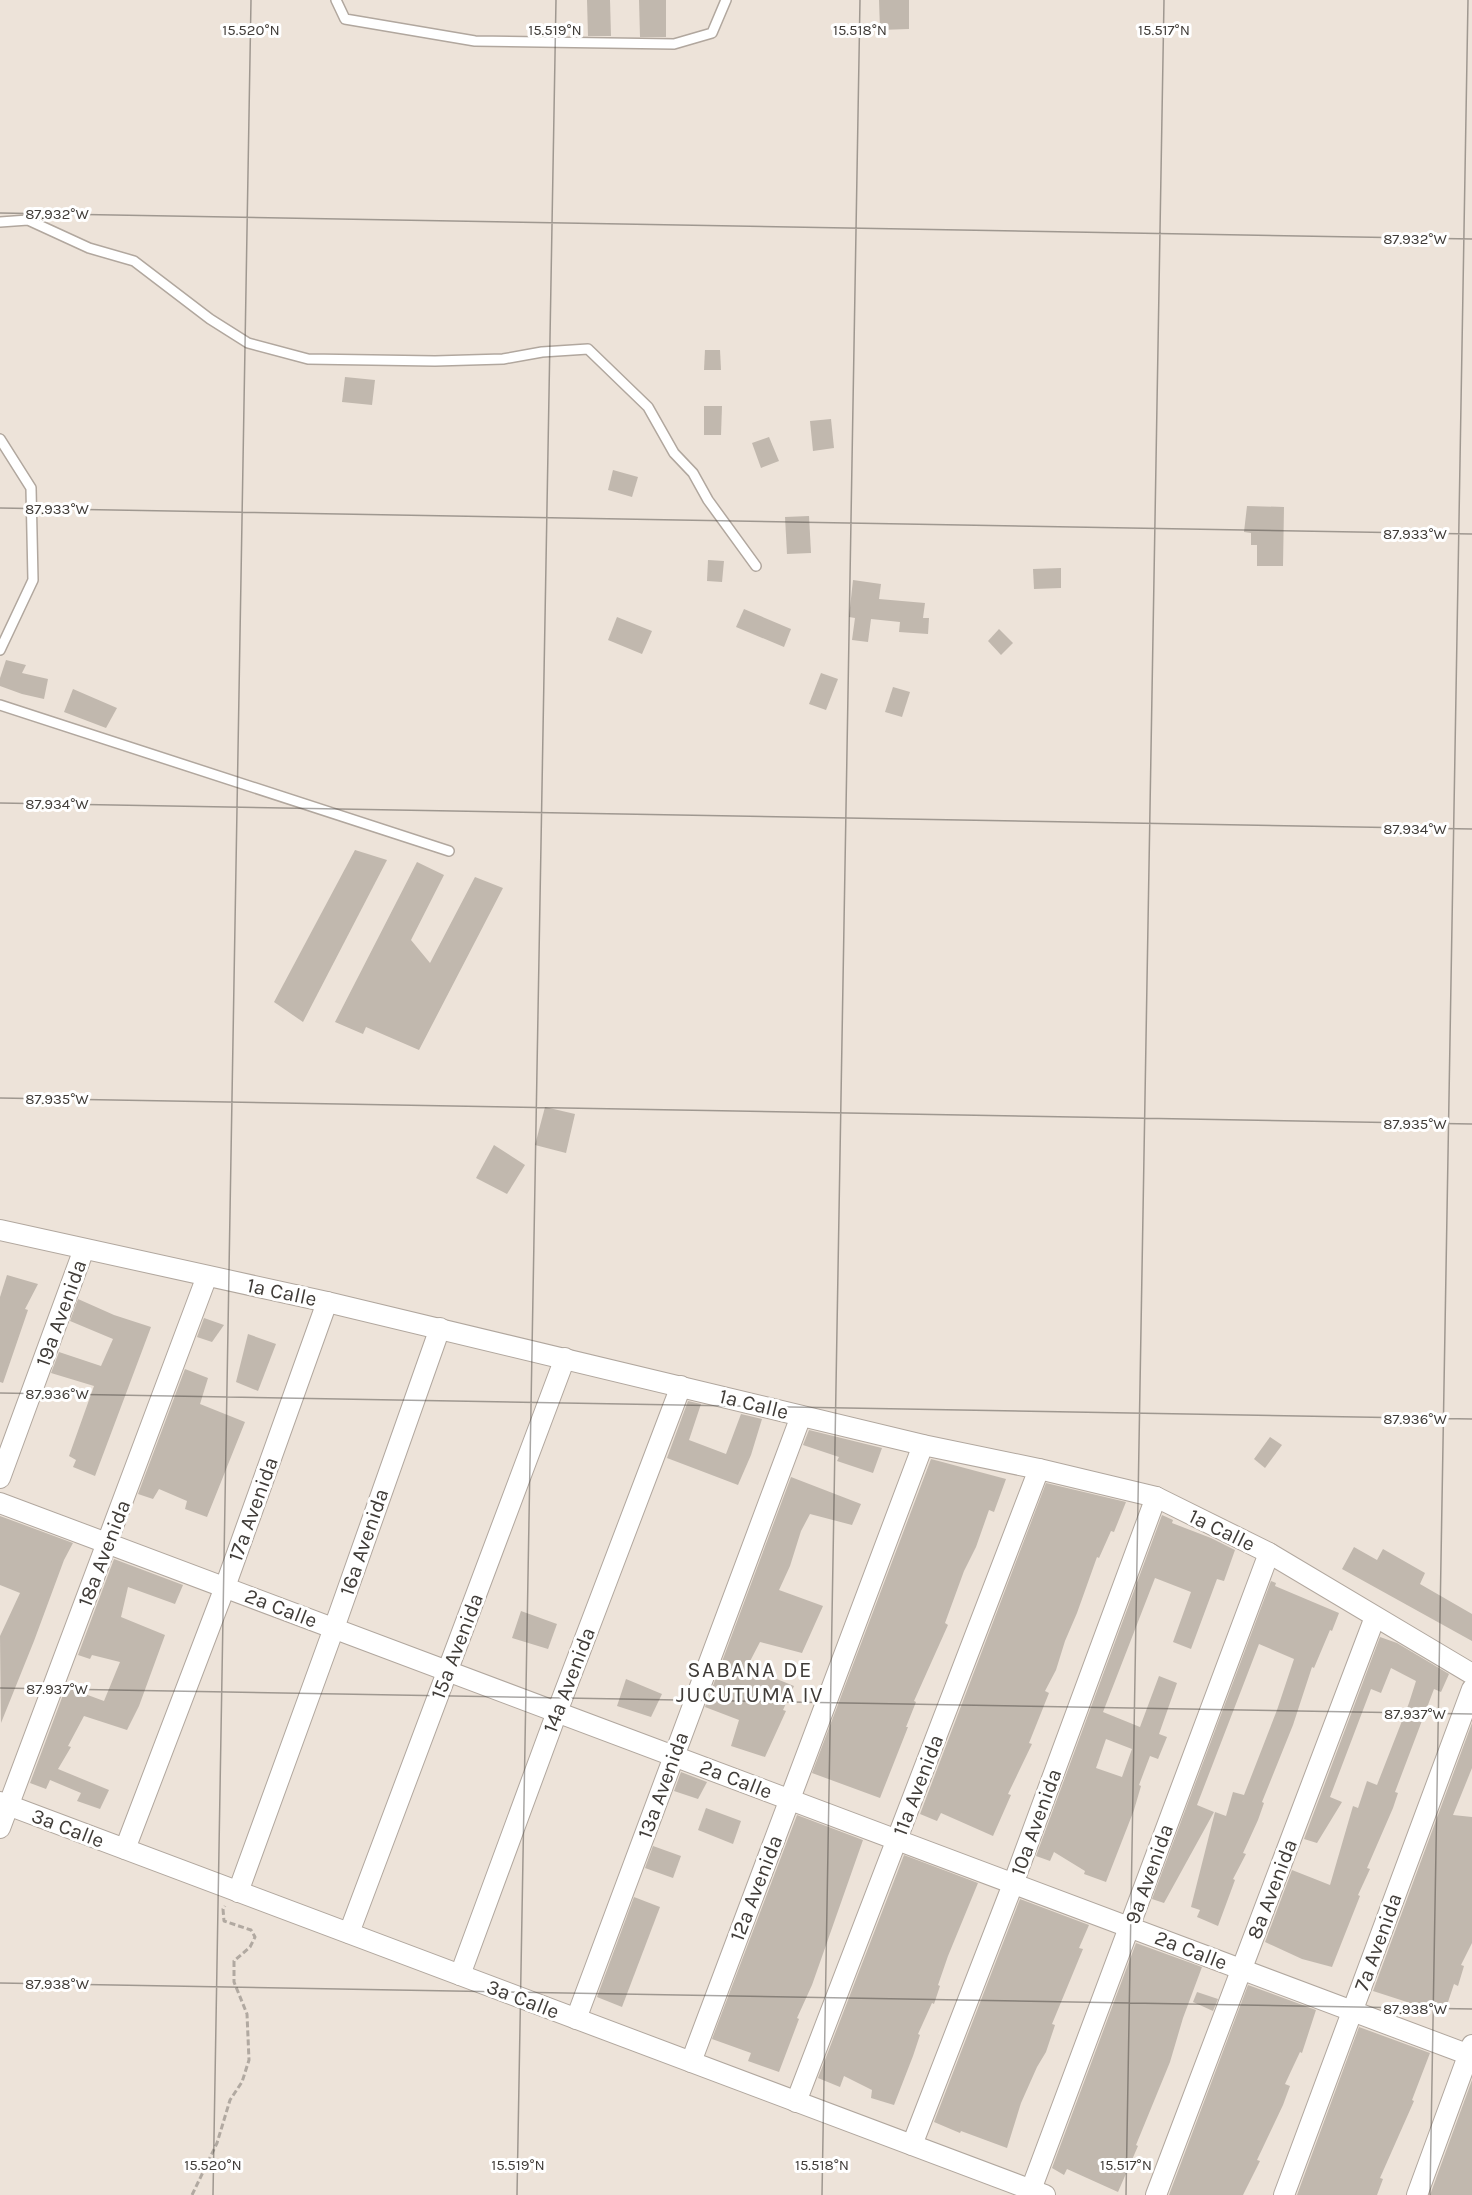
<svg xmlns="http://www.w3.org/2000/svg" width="1472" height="2195" viewBox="0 0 1472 2195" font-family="Karla,sans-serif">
	<rect width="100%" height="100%" fill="#ede3d9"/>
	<!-- building -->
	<g fill="#c1b8ae" fill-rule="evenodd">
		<polygon points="587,0 610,0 611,36 588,36"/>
		<polygon points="639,0 666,0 666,37 640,37"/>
		<polygon points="879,0 909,0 909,29 880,30"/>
		<polygon points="705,350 720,350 721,370 704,370"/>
		<polygon points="345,377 375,380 372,405 342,402"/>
		<polygon points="704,406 722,406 721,435 704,435"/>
		<polygon points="831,419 834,448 813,451 810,421"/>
		<polygon points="769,437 779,461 761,468 752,443"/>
		<polygon points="613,470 638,477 632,497 608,490"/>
		<polygon points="1247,506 1284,507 1283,566 1257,566 1257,545 1251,545 1251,533 1244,532"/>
		<polygon points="809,516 811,553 787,554 785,517"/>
		<polygon points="708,560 724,561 722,582 707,581"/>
		<polygon points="1061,568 1061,588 1034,589 1033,569"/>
		<polygon points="853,580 881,584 879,599 925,603 923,618 929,618 928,634 899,632 900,622 871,619 868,642 852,640 855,618 849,617"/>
		<polygon points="744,609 791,629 784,647 736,627"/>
		<polygon points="617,617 652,631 642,654 608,640"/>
		<polygon points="999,629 1013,643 1001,655 988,641"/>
		<polygon points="6,660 26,665 22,673 48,679 44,699 22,694 0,686 0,678"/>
		<polygon points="821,673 838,679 826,710 809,704"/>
		<polygon points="893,687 910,692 902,717 885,712"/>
		<polygon points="73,689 117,708 106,728 64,712"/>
		<polygon points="355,850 387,860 303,1022 274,1002"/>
		<polygon points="417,862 444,875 411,940 430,963 475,877 503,888 419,1050 366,1027 363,1034 335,1022"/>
		<polygon points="545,1107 575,1114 566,1153 535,1145"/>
		<polygon points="494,1145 525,1165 507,1194 476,1178"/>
		<polygon points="7,1275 38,1284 25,1309 28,1310 3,1383 0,1382 0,1297"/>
		<polygon points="78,1299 114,1315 151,1327 95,1476 73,1467 76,1460 69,1456 94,1386 51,1373 59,1352 101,1366 113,1339 70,1321"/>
		<polygon points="204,1318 224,1325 212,1342 197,1337"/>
		<polygon points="248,1334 276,1344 258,1391 236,1382"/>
		<polygon points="185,1369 208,1378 200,1404 245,1422 207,1517 185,1509 187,1501 159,1489 153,1499 138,1494"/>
		<polygon points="688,1401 701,1404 689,1440 726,1454 741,1414 762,1419 751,1455 738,1485 667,1458"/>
		<polygon points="809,1430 882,1448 873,1473 837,1461 839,1457 803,1445"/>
		<polygon points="1270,1437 1282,1445 1265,1468 1254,1459"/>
		<polygon points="931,1459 1006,1479 994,1512 989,1510 976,1547 964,1571 945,1623 948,1625 914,1701 916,1702 906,1727 908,1727 880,1798 812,1773"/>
		<polygon points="791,1477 861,1504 852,1525 810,1514 801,1531 790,1566 779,1590 823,1606 802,1653 760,1642 747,1667 794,1686 783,1710 786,1711 765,1757 731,1746 739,1720 705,1707"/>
		<polygon points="1046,1483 1126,1502 1114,1532 1111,1531 1099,1558 1097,1557 1077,1613 1065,1641 1056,1670 1045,1691 1049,1693 1029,1743 1032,1744 1008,1794 1011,1795 993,1836 941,1813 937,1821 920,1814"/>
		<path d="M 1162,1515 L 1173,1520 L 1172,1523 L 1211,1538 L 1235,1550 L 1224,1581 L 1217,1579 L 1191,1649 L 1173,1642 L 1191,1592 L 1155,1578 L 1103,1712 L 1140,1727 L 1159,1676 L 1177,1683 L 1159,1734 L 1167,1737 L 1158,1759 L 1150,1756 L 1139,1785 L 1141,1786 L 1134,1810 L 1106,1882 L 1084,1874 L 1085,1871 L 1054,1852 L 1050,1861 L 1036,1856 ZM 1106,1739 L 1132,1749 L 1122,1777 L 1096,1768 Z"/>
		<polygon points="0,1516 73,1543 64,1560 34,1641 1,1723 0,1636 20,1593 0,1585"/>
		<polygon points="1354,1547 1377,1560 1383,1549 1425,1573 1420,1584 1472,1614 1472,1641 1342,1569"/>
		<polygon points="114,1559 183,1585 175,1604 128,1587 121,1617 165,1635 139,1706 127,1730 84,1716 68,1746 71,1747 58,1769 109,1790 100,1809 77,1801 81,1793 50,1780 46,1789 30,1783 66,1687 104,1701 120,1662 92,1655 90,1659 78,1655"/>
		<polygon points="1271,1581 1276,1583 1275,1586 1339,1613 1332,1631 1330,1630 1314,1668 1312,1667 1293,1725 1262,1802 1264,1803 1258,1820 1243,1853 1246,1854 1233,1879 1235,1880 1218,1926 1197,1917 1200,1910 1191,1907 1215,1812 1226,1816 1233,1792 1244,1795 1277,1710 1294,1659 1259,1644 1197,1805 1214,1812 1164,1903 1152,1899"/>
		<polygon points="521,1611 557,1624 548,1649 512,1638"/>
		<polygon points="1380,1637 1397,1643 1449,1674 1441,1692 1434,1689 1395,1792 1398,1793 1393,1808 1367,1868 1370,1869 1358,1895 1360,1896 1332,1967 1302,1959 1265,1942 1292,1870 1330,1885 1353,1806 1358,1808 1367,1781 1377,1785 1409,1703 1416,1681 1391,1668 1381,1693 1371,1689 1330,1797 1342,1802 1317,1843 1304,1839"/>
		<polygon points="626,1679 662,1694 651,1717 617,1706"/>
		<polygon points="1472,1723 1472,1768 1453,1815 1472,1817 1472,1943 1461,1965 1464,1966 1458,1986 1454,1984 1444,2014 1373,1991"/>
		<polygon points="681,1772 707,1782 698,1799 674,1791"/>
		<polygon points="706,1808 741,1821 733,1844 698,1830"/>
		<polygon points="797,1815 863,1840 812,1985 797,2018 799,2019 779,2072 748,2061 751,2053 712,2039"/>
		<polygon points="653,1846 681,1856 673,1878 645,1868"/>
		<polygon points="904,1855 978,1883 948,1956 938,1985 940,1986 934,2004 932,2003 918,2034 920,2035 913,2056 894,2105 871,2098 872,2090 844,2076 840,2087 818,2078"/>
		<polygon points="634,1897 660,1907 622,2007 597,1997"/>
		<polygon points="1020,1899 1089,1925 1079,1948 1083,1949 1052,2024 1055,2025 1046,2052 1037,2067 1021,2103 1007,2148 961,2131 960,2133 934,2122"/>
		<polygon points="1136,1943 1202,1967 1183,2018 1170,2062 1136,2145 1138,2146 1118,2192 1067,2169 1064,2175 1052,2168"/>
		<polygon points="1248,1985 1316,2010 1302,2053 1300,2052 1285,2084 1290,2086 1283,2105 1257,2160 1260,2161 1243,2195 1169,2195"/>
		<polygon points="1197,1992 1218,1999 1213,2011 1193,2002"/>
		<polygon points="1359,2027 1430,2053 1412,2100 1414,2101 1380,2178 1383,2179 1377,2195 1297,2195"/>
		<polygon points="1472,2080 1472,2195 1430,2195"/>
	</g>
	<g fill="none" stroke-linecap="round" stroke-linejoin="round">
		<defs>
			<g id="service">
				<polyline points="336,0 345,19 475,41 674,44 712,33 726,0"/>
				<polyline points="0,222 28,220 89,248 134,261 210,319 248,343 308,359 435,361 503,359 542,352 588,349 648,407 674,453 693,473 708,500 756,566"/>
				<polyline points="0,439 31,488 33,580 0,650"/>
				<polyline points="0,705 449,851"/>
			</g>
			<g id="minor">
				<polyline points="0,1230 327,1302 923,1445 1039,1469 1156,1497 1269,1553 1472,1674"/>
				<polyline points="0,1478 84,1249"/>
				<polyline points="0,1503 1472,2056"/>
				<polyline points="0,1802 1045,2195"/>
				<polyline points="0,1828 207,1276"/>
				<polyline points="125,1849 225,1587 327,1302"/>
				<polyline points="238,1892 334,1628 440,1328"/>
				<polyline points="349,1933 565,1358"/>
				<polyline points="460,1975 557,1712 681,1386"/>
				<polyline points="576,2019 801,1416"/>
				<polyline points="691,2062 923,1445"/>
				<polyline points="796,2102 1039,1469"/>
				<polyline points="912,2145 1013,1884 1156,1497"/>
				<polyline points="1029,2195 1269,1553"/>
				<polyline points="1156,2195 1375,1617"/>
				<polyline points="1284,2195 1472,1689"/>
				<polyline points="1417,2195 1472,2045"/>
			</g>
		</defs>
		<!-- service casing -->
		<use href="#service" stroke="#b1a79e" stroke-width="12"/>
		<!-- minor casing -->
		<use href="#minor" stroke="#b1a79e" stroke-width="22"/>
		<!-- path -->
		<polyline stroke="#b1a9a1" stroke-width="3" stroke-dasharray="6 3" stroke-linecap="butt" points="192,2195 217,2143 230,2100 242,2082 249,2060 247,2014 234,1982 234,1961 250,1947 255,1937 251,1930 224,1921 223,1909 225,1906"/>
		<!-- service -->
		<use href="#service" stroke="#fff" stroke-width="9"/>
		<!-- minor -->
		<use href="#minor" stroke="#fff" stroke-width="20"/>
	</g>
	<!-- ticks -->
	<path fill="none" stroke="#403c38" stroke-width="1.5" stroke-opacity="0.45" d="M 0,213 L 1472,239M 0,508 L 1472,534M 0,803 L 1472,829M 0,1098 L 1472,1124M 0,1393 L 1472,1419M 0,1688 L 1472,1714M 0,1983 L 1472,2009M 213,2195 L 251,0M 517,2195 L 556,0M 822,2195 L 860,0M 1126,2195 L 1164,0M 1430,2195 L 1468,0"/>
	<g text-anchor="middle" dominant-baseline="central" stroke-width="6" stroke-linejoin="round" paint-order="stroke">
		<!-- street labels -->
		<g font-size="21" fill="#403c38" stroke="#fff">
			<text transform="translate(282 1292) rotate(12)">1a Calle</text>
			<text transform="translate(61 1313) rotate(-70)">19a Avenida</text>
			<text transform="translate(754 1404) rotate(14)">1a Calle</text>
			<text transform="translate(253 1509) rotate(-70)">17a Avenida</text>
			<text transform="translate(1222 1530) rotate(26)">1a Calle</text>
			<text transform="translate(364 1542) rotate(-71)">16a Avenida</text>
			<text transform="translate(104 1553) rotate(-69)">18a Avenida</text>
			<text transform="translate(281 1608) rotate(21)">2a Calle</text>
			<text transform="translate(457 1646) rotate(-69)">15a Avenida</text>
			<text transform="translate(569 1680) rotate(-69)">14a Avenida</text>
			<text transform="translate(736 1779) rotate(21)">2a Calle</text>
			<text transform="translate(663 1785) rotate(-70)">13a Avenida</text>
			<text transform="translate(918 1785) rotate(-69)">11a Avenida</text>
			<text transform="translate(1036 1822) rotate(-70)">10a Avenida</text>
			<text transform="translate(68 1828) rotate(21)">3a Calle</text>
			<text transform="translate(1149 1874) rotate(-70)">9a Avenida</text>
			<text transform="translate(756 1888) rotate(-69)">12a Avenida</text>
			<text transform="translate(1272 1889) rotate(-69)">8a Avenida</text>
			<text transform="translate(1378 1942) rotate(-70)">7a Avenida</text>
			<text transform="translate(1191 1950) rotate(21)">2a Calle</text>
			<text transform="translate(523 1999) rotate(21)">3a Calle</text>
		</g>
		<!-- neighbourhood labels -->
		<g font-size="22" letter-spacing="1.5" fill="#403c38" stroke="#fff">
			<text x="750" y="1670">SABANA DE<tspan x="750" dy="25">JUCUTUMA IV</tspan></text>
		</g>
	</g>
	<g font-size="15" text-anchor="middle" fill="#403c38" stroke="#fff" stroke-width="6" stroke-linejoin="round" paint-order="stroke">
		<text x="251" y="35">15.520°N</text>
		<text x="555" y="35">15.519°N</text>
		<text x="860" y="35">15.518°N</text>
		<text x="1164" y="35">15.517°N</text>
		<text x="57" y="219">87.932°W</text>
		<text x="1415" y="244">87.932°W</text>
		<text x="57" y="514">87.933°W</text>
		<text x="1415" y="539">87.933°W</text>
		<text x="57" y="809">87.934°W</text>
		<text x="1415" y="834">87.934°W</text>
		<text x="57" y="1104">87.935°W</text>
		<text x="1415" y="1129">87.935°W</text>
		<text x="57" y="1399">87.936°W</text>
		<text x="1415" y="1424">87.936°W</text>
		<text x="57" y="1694">87.937°W</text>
		<text x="1415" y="1719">87.937°W</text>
		<text x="57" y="1989">87.938°W</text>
		<text x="1415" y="2014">87.938°W</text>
		<text x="213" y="2170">15.520°N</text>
		<text x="518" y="2170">15.519°N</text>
		<text x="822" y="2170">15.518°N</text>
		<text x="1126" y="2170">15.517°N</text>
	</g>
</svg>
